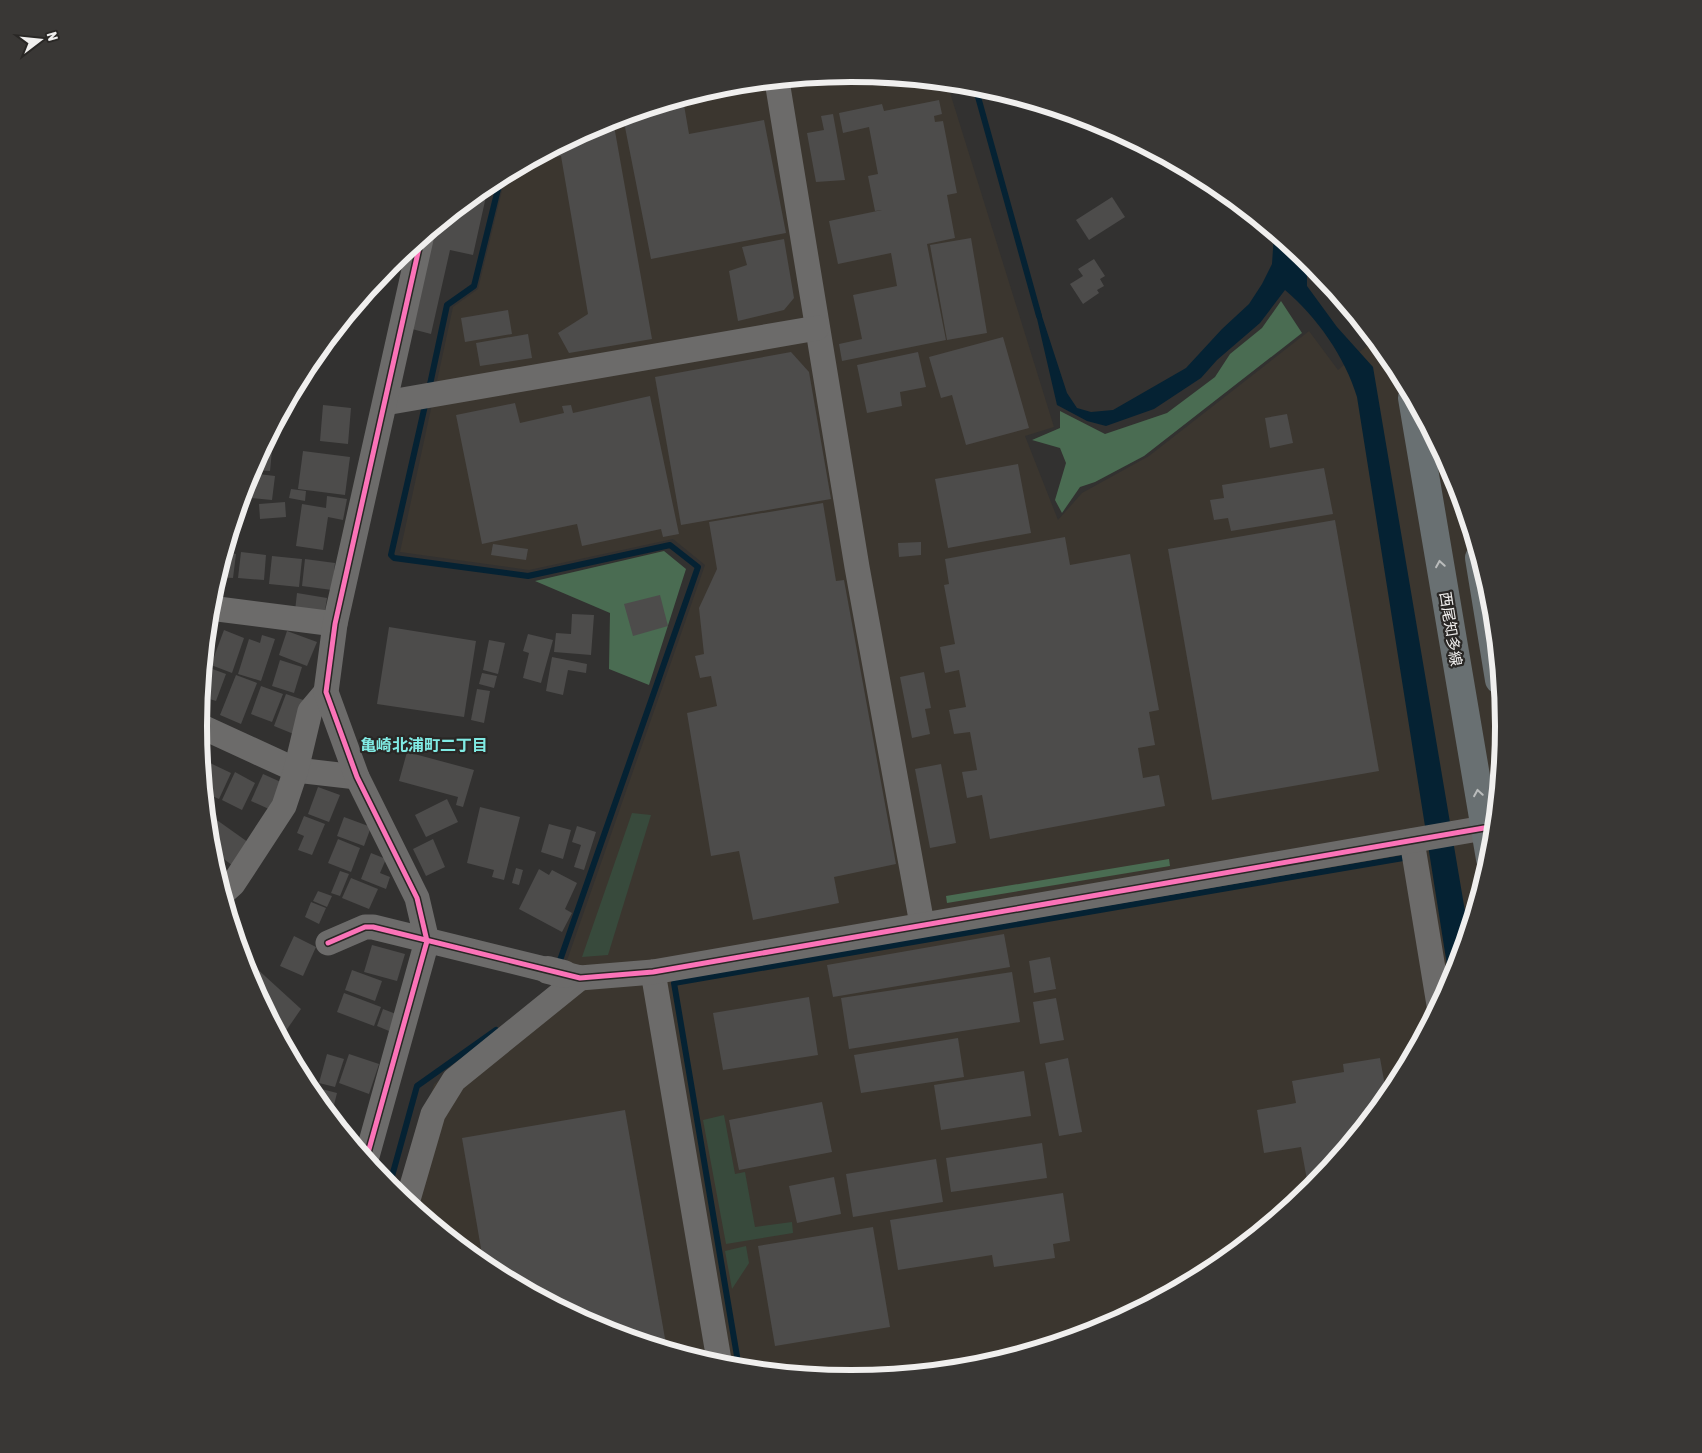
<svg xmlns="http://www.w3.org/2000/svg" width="1702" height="1453" viewBox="0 0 1702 1453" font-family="'Asap Condensed','Noto Sans JP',sans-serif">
	<rect width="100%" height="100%" fill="#323130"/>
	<!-- built -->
	<polygon fill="#3b362f" points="851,74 947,83 1054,427 1025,436 1058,520 1082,493 1149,456 1309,331 1338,370 1374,340 1394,364 1454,477 1491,599 1504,727 1491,854 1454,977 1394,1089 1312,1188 1213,1269 1101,1330 978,1367 851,1379 723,1367 601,1329 488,1269 401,1198 434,1084 556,992 705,565 673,539 529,570 400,552 453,307 478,289 506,174 601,123 724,86"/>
	<!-- green -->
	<g fill="#384a3c">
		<polygon points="632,813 651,815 608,955 582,957"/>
		<polygon points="724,1115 735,1174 745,1172 755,1227 792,1222 793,1233 726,1244 703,1120"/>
		<polygon points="746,1246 749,1263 732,1289 725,1251"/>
	</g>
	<!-- forest -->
	<g fill="#4a6c52">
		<polygon points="1281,301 1302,333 1144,456 1095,482 1080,487 1062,513 1055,500 1066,463 1060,448 1032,440 1060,428 1060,411 1105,434 1167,413 1215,377 1230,354 1262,328"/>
		<polygon points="664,551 686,569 649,685 609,669 610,613 535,581"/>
		<polygon points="1169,859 1170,866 947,903 946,896"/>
	</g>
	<!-- water -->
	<path fill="#052233" d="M 1274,234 L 1310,263 L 1307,269 L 1307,286 L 1337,327 L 1373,367 L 1468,929 L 1450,984 L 1357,397 C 1345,357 1317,317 1285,290 L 1260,323 L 1217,360 L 1201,378 L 1154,409 L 1106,426 L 1087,421 L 1057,405 L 1035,310 L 1039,307 L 1067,393 L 1077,408 L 1091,412 L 1113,410 L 1186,368 L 1222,329 L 1249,304 L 1262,284 L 1272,264 Z"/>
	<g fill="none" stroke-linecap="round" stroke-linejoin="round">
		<!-- stream -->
		<g stroke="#052233" stroke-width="6">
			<polyline points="975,86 1039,316"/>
			<polyline points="429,389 447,305 474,286 501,177"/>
			<polyline points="426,401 391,555 394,558 528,576 670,545 698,567 558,966"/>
			<polyline points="389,1187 417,1086 496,1030"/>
			<polyline points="739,1368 674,983 1409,857"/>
		</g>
	</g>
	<!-- building -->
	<g fill="#4d4c4b">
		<polygon points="939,100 942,114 934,116 935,122 943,121 957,193 947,195 955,238 927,244 946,340 842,361 839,344 862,339 853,295 897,286 891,253 838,264 829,221 882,210 875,211 868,176 878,174 869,127 843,133 839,113 882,104 884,111"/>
		<polygon points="684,105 689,134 764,120 786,233 651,259 623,117"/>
		<polygon points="833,114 845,180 816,182 807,133 824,130 821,116"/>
		<polygon points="613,120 652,339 569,353 558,333 588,314 561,156 537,160 537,158 601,123"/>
		<polygon points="489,183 473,255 450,250 431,334 412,329 436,227"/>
		<polygon points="1112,197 1125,217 1089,240 1076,220"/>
		<polygon points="971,238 987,333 947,340 930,245"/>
		<polygon points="784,239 794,298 784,310 738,321 729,271 747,265 742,247"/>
		<polygon points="1094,259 1105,276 1100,279 1104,286 1097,290 1099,293 1083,304 1070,284 1083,276 1078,269"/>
		<polygon points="374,284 368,306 358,303 364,296"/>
		<polygon points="508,310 512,334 465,342 461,318"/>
		<polygon points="528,334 532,358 480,366 476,343"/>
		<polygon points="1003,337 1029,428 966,445 952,395 941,398 929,357"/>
		<polygon points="791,352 809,372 831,499 681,525 655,377"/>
		<polygon points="918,352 926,387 900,392 902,406 867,413 857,365"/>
		<polygon points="650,396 679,534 663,537 661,529 582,546 577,524 482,544 456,415 515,403 520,423 564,413 562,406 571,405 573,413"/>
		<polygon points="323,405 351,408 348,444 320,441"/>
		<polygon points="1287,414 1293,443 1270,448 1265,418"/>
		<polygon points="274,429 270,471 252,470"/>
		<polygon points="303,451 350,457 345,495 298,489"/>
		<polygon points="1018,464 1031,533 948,548 935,479"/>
		<polygon points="1324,468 1333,514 1231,531 1228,518 1214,520 1210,500 1224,498 1222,485"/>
		<polygon points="250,473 275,476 272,500 242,497"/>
		<polygon points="291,489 306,491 305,501 289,498"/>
		<polygon points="327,496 347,499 343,520 328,517 323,550 296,546 302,504 326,508"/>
		<polygon points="285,502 286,517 260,519 259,504"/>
		<polygon points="823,503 836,581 844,580 896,864 834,877 839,903 753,920 739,851 711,856 687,713 717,706 711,676 700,678 695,656 704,654 699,608 717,569 709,522"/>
		<polygon points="1335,520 1379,771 1212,800 1168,549"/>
		<polygon points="1065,537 1070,565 1130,554 1159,710 1149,712 1155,745 1138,748 1143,778 1159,775 1165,806 990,839 982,795 967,798 962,772 977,770 970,732 954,734 949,710 966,707 959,670 945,673 940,647 955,644 944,585 949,584 945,559"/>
		<polygon points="921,542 921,555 899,557 898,543"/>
		<polygon points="493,544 528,549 526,560 491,555"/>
		<polygon points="225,552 236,554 233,578 218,577"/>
		<polygon points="241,552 266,555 264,580 238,578"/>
		<polygon points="272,556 302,559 299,587 269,584"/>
		<polygon points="305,559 335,563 332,590 302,586"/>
		<polygon points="297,593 327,598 324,616 295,611"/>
		<polygon points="660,595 668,626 633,636 624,604"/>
		<polygon points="572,614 594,615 591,655 554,652 556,633 571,634"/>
		<polygon points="209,621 216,623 207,647 206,647"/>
		<polygon points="389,627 476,641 464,717 377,704"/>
		<polygon points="224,630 244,638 232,673 211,665"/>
		<polygon points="287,631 317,642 307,666 279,655"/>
		<polygon points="528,634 553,640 541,683 523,678 529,653 523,651"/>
		<polygon points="262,635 275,639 261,681 238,674 249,639 260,643"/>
		<polygon points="489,640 505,643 498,674 483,670"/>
		<polygon points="552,657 587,664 586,673 568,670 563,695 546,691"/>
		<polygon points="280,660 302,667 294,693 272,686"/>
		<polygon points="207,667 226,674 216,701 203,697 205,691 202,689 203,677"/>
		<polygon points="924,672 931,708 925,709 930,734 912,738 900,677"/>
		<polygon points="482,673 497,676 494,688 479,684"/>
		<polygon points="236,675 257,683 241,724 220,715"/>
		<polygon points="261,686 283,694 272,722 251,714"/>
		<polygon points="477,689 490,691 484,723 471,720"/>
		<polygon points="286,694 309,702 296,735 274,726"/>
		<polygon points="407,752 474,770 463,807 456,805 458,797 399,781"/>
		<polygon points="210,763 231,773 219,799 205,793 203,777"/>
		<polygon points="941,764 956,843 930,848 915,769"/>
		<polygon points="235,772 255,783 242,810 222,800"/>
		<polygon points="263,774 283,783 271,810 251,801"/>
		<polygon points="318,787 340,795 329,822 308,814"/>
		<polygon points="447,799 458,822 426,837 415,815"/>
		<polygon points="480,807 520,817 504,880 492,877 494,870 467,863"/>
		<polygon points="304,816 325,824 312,855 298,850 304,836 297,833"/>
		<polygon points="344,817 371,827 364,846 337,836"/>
		<polygon points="214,818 252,845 236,868 210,849 208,827"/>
		<polygon points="549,824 571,830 563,859 541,852"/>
		<polygon points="577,826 596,832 584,870 574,867 581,845 572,842"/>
		<polygon points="338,839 360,848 351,872 328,863"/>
		<polygon points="433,839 445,867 426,876 413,849"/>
		<polygon points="371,853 386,859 380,873 390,877 386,889 361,879"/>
		<polygon points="516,868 523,870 519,885 512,883"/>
		<polygon points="539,869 549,875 552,870 577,883 565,909 572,913 562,932 519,909"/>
		<polygon points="340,871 349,874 340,896 331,893"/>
		<polygon points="351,878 378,889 369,909 342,898"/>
		<polygon points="318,891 332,896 327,907 313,901"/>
		<polygon points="311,902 326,908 319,924 305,917"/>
		<polygon points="1004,934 1010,967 833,997 827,965"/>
		<polygon points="294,936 316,947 303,976 280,966"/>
		<polygon points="372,945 405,954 397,981 364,972"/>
		<polygon points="242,955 301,1009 281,1038 248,976"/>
		<polygon points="1050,957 1056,989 1034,993 1029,961"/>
		<polygon points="352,970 382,981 375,1001 345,990"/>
		<polygon points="1012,972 1020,1022 849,1049 841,998"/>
		<polygon points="344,993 381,1007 374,1026 337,1012"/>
		<polygon points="809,997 818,1055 723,1070 713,1013"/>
		<polygon points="1056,998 1064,1040 1040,1044 1033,1002"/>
		<polygon points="383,1009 396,1014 389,1031 377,1026"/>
		<polygon points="958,1038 964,1077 861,1093 854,1055"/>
		<polygon points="327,1054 344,1059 335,1087 319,1083"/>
		<polygon points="349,1054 379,1064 369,1094 339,1083"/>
		<polygon points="1068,1058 1082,1132 1059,1136 1045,1063"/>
		<polygon points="1380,1058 1387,1097 1309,1191 1301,1147 1264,1153 1257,1110 1296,1103 1292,1081 1344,1072 1343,1064"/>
		<polygon points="1024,1071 1031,1116 941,1130 934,1085"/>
		<polygon points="306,1085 337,1093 331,1117 308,1089"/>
		<polygon points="822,1102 832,1152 739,1170 729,1120"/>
		<polygon points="625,1110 667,1350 601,1329 484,1266 462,1138"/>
		<polygon points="1042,1143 1047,1178 951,1192 946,1158"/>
		<polygon points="936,1159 943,1202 853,1217 846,1174"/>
		<polygon points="834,1177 841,1214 797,1223 789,1186"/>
		<polygon points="1063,1193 1070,1241 1053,1244 1055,1258 994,1267 992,1255 898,1270 890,1220"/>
		<polygon points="873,1227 890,1327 775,1346 758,1246"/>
		<polygon points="1070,1337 978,1367 939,1371 937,1363"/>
	</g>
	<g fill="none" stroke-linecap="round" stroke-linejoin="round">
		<!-- minor -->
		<g stroke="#6c6b6a" stroke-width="25">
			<polyline points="777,81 857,567 922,924"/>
			<polyline points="385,403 817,328"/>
			<polyline points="210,608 335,624"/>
			<polyline points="198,725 296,770 357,777"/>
			<polyline points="1412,841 1439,1005"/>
			<polyline points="223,893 233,884 284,806 296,770 310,711 326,692"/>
			<polyline points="328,943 365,927 373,927 548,970"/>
			<polyline points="653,972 720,1366"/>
			<polyline points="564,974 580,978 653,972 1484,828"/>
			<polyline points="366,1160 427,941 417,898 357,777 326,692 335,624 421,239"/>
			<polyline points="407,1203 433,1114 454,1080 580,978"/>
		</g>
		<!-- tertiary -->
		<polyline stroke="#6c6b6a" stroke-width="28" points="548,970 564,974"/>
		<!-- primary -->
		<g stroke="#697072" stroke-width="28">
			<polyline points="1412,398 1490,859"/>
			<polyline points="1479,558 1499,680"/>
		</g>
		<defs>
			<g id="cycleway">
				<polyline points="328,943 365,927 373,927 580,978 653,972 1484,828"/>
				<polyline points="366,1160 427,941 417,898 357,777 326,692 335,624 421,239"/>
			</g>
		</defs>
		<!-- cycleway casing -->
		<use href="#cycleway" stroke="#292725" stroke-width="8"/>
		<!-- cycleway -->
		<use href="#cycleway" stroke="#fb73b8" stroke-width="5"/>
	</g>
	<!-- one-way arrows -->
	<defs><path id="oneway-chevron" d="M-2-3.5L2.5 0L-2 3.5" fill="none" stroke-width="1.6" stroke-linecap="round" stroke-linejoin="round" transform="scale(1.25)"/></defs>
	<g stroke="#babcbc">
		<use href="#oneway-chevron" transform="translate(1440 564) rotate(-99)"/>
		<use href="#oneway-chevron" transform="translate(1478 793) rotate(-99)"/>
	</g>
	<g text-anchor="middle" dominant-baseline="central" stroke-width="4.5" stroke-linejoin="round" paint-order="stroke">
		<!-- street labels -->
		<g font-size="15" fill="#f0efee" stroke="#292725">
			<text transform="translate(1451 629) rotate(81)">西尾知多線</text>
		</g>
		<!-- neighbourhood labels -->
		<g font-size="16" font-weight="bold" fill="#80ebe4" stroke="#292725">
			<text x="424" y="745">亀崎北浦町二丁目</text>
		</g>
	</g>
	<!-- crop -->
	<path d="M0 0H1702V1453H0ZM207 726a644 644 0 1 1 1288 0a644 644 0 1 1-1288 0Z" fill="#393735" fill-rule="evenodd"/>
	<path fill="none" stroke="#f0efee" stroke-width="6" d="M207 726a644 644 0 1 1 1288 0a644 644 0 1 1-1288 0Z"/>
	<!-- north arrow -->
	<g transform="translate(40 40) rotate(74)" stroke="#292725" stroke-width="4" paint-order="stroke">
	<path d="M0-4L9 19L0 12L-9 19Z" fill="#f0efee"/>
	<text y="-8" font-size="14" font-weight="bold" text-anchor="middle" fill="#f0efee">N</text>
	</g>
</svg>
